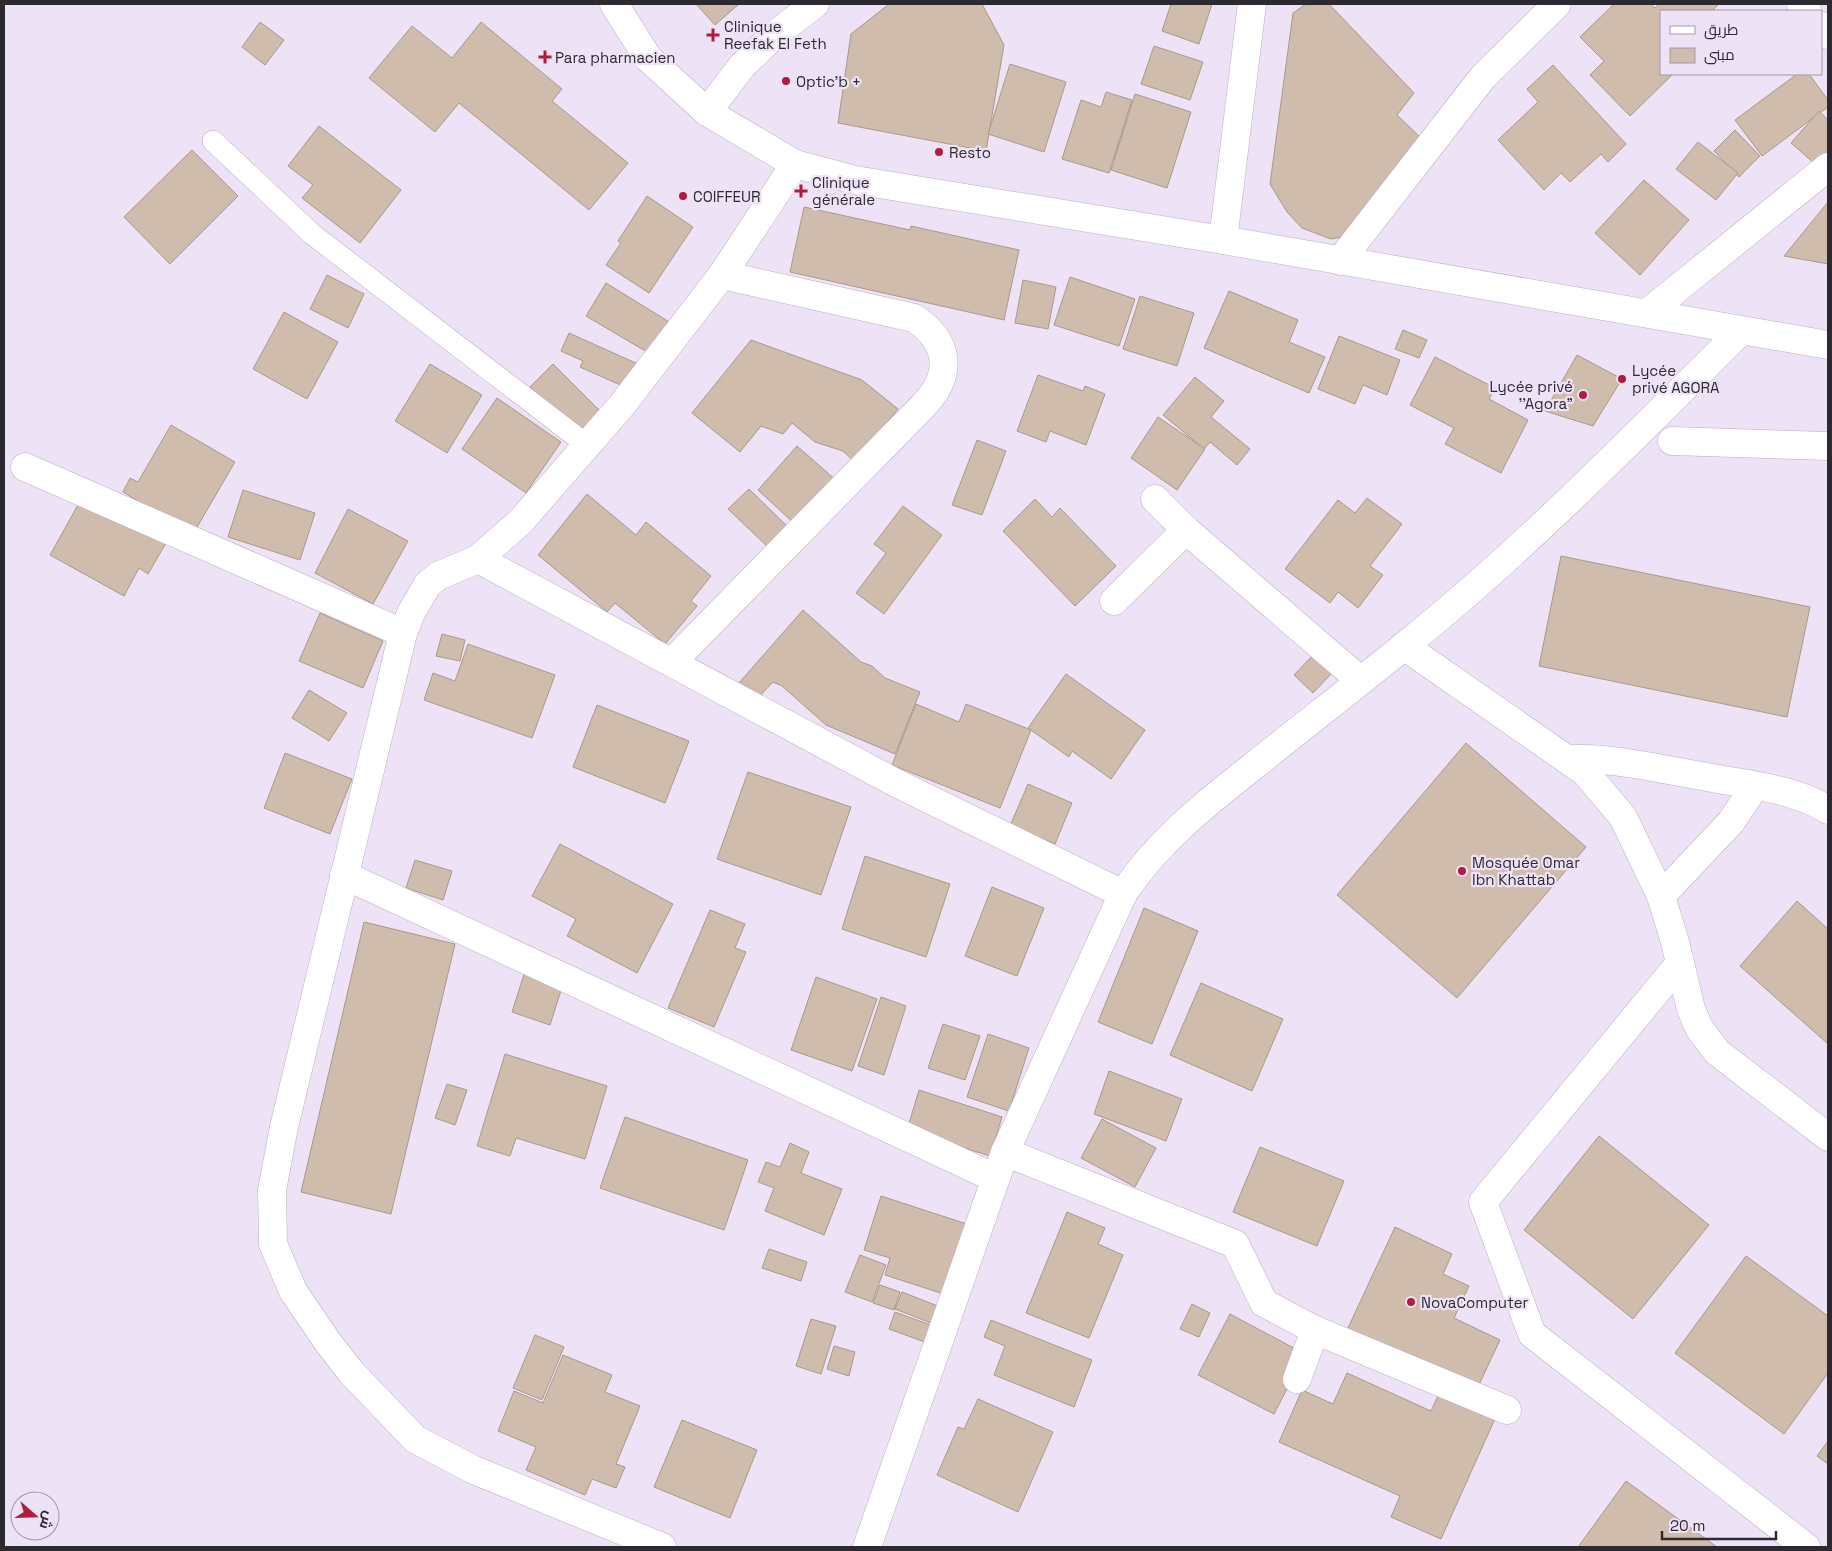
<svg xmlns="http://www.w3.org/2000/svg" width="1832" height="1551" viewBox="0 0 1832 1551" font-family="'Space Grotesk',Cairo,sans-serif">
	<rect width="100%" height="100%" fill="#eee2f7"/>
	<!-- building -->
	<g fill="#d0bcad" stroke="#ab988a">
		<polygon points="696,4 739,4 715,25"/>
		<polygon points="889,4 982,4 1004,45 986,151 838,123 851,34"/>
		<polygon points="1171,4 1212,4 1199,44 1162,31"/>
		<polygon points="1306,4 1329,4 1414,93 1397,115 1422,139 1347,236 1331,239 1302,228 1287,212 1270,184 1293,13"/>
		<polygon points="1614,4 1651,4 1655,8 1659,4 1719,4 1712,11 1661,11 1661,74 1673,74 1630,116 1590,75 1604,61 1580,37"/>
		<polygon points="260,22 284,40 265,65 242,47"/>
		<polygon points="481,22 562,89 552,101 628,163 589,210 459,103 435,132 369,78 412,26 452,58"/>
		<polygon points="1154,46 1203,62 1190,100 1141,84"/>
		<polygon points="1010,64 1066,82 1044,152 988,134"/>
		<polygon points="1553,65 1626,144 1608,162 1601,154 1570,182 1561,173 1544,190 1498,140 1538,102 1527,89"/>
		<polygon points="1797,74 1809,74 1828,100 1828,107 1762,156 1735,120"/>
		<polygon points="1106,92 1132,100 1109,173 1062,159 1081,100 1101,107"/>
		<polygon points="1135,94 1191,112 1167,188 1111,170"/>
		<polygon points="1819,111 1828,120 1828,163 1822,170 1791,143"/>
		<polygon points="319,126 401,190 360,243 302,198 313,185 288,166"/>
		<polygon points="1735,130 1760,156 1739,177 1714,151"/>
		<polygon points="1698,142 1738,173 1716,200 1676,169"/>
		<polygon points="192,150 238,196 170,264 124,217"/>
		<polygon points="1644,180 1689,220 1640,275 1595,233"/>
		<polygon points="647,196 693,227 649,293 606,265 621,243 618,241"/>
		<polygon points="1828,202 1828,264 1784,256"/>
		<polygon points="804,207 910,230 911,226 1019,250 1004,320 790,272"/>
		<polygon points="327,275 364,294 348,328 310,309"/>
		<polygon points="1070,277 1135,299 1119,346 1054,325"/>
		<polygon points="1023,280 1056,287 1048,329 1015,323"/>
		<polygon points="606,283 671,323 652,355 586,316"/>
		<polygon points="1229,291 1298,320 1289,342 1325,357 1309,393 1204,348"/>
		<polygon points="1140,296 1194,313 1177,366 1123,349"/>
		<polygon points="284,312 338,342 307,399 253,369"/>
		<polygon points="1403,330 1427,340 1419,358 1395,349"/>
		<polygon points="569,333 638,364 627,388 580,367 583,361 561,351"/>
		<polygon points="1339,336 1400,360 1387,395 1363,385 1355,404 1318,389"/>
		<polygon points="751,340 862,380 898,409 855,462 843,451 815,442 792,423 783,434 761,426 740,452 692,413"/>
		<polygon points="1577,355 1622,379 1593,426 1545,411"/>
		<polygon points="1435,357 1495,388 1489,399 1528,420 1501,473 1445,444 1454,428 1410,405"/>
		<polygon points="430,364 482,395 447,453 395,421"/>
		<polygon points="553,364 602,413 580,436 530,387"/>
		<polygon points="1038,375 1083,391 1085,386 1105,394 1086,445 1050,431 1046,442 1017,431"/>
		<polygon points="1195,377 1224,401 1211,417 1250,449 1237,465 1210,442 1204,449 1163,415"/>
		<polygon points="497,398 561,442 526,493 462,449"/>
		<polygon points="1158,417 1205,449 1177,490 1131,458"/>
		<polygon points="171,425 235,462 193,534 123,492 130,478 138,482"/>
		<polygon points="977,440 1006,451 982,515 952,505"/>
		<polygon points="797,446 837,481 797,526 758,490"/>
		<polygon points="749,489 791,530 771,550 728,509"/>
		<polygon points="243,490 315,513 300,560 228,537"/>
		<polygon points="587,494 636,535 646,522 711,576 691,601 697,606 665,644 615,603 607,612 538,555"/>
		<polygon points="83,496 166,543 148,574 139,568 124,596 50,555"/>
		<polygon points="1367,498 1402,524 1370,566 1383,575 1358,608 1338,592 1330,603 1285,569 1338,500 1355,513"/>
		<polygon points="1035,499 1052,517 1060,508 1116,566 1075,606 1003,531"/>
		<polygon points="903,506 942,535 884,614 856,593 886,553 874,544"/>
		<polygon points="348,509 408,541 373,604 315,573"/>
		<polygon points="1561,556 1810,607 1787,717 1539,666"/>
		<polygon points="803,610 861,662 872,666 885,678 920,692 895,754 826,725 782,686 773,682 756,700 738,684"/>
		<polygon points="320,613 383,641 363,688 299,661"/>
		<polygon points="442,634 465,640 460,661 436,656"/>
		<polygon points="468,644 555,675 532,738 424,700 433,673 455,681"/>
		<polygon points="1314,654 1332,673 1313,693 1294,675"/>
		<polygon points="1066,674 1145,730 1111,779 1072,751 1069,757 1028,728"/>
		<polygon points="309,690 347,713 329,741 292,718"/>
		<polygon points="916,704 959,722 966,704 1031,730 1000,808 892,765"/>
		<polygon points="597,705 689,741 665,803 573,767"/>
		<polygon points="1466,743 1586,847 1457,998 1337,895"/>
		<polygon points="285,753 352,779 330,834 264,808"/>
		<polygon points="748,772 851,807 821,895 717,859"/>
		<polygon points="1028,784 1072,803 1055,844 1010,826"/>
		<polygon points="560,844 673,904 637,973 567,936 576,919 532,896"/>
		<polygon points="865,856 950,884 926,957 842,929"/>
		<polygon points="415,860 452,871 443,900 406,888"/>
		<polygon points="992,887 1044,908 1017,976 965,956"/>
		<polygon points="1797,901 1828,929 1828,1044 1740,966"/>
		<polygon points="1144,908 1198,931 1152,1044 1098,1022"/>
		<polygon points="710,910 745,924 735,948 746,952 714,1027 668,1008"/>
		<polygon points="364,922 455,944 391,1214 301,1192"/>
		<polygon points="526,968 564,981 550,1025 512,1012"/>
		<polygon points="816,977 877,999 852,1071 791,1050"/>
		<polygon points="1201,983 1283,1019 1252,1091 1170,1055"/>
		<polygon points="881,997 906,1006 884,1075 858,1066"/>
		<polygon points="943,1024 980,1036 965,1080 928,1068"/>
		<polygon points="988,1034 1029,1048 1009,1111 967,1097"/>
		<polygon points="505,1054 607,1086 585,1159 516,1138 510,1156 477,1146"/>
		<polygon points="1109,1071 1182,1099 1166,1141 1094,1114"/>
		<polygon points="447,1084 467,1090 455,1125 435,1118"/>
		<polygon points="919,1090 1002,1117 990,1156 907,1130"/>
		<polygon points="625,1117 748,1160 724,1230 600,1188"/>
		<polygon points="1102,1119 1156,1148 1135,1187 1081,1158"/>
		<polygon points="1599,1136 1709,1225 1633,1319 1524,1230"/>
		<polygon points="790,1143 809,1152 801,1173 842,1189 824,1235 765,1211 774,1188 758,1182 766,1162 780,1167"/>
		<polygon points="1260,1147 1344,1181 1317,1246 1233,1212"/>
		<polygon points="881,1196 973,1226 950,1296 885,1275 890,1258 864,1250"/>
		<polygon points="1067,1212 1105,1228 1098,1244 1123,1255 1089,1338 1026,1313"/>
		<polygon points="1395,1227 1452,1254 1443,1274 1469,1286 1454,1318 1500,1340 1476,1391 1347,1330"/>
		<polygon points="769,1249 807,1262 801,1281 762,1268"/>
		<polygon points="860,1255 886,1265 872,1302 845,1292"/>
		<polygon points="1746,1256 1828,1316 1828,1373 1784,1434 1675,1353"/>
		<polygon points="880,1285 900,1292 894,1310 873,1303"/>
		<polygon points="902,1292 943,1308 936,1325 895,1309"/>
		<polygon points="1192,1304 1210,1313 1199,1337 1180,1329"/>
		<polygon points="895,1312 936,1327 930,1344 889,1329"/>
		<polygon points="1230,1314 1305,1354 1274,1414 1198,1375"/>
		<polygon points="811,1319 836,1326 821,1374 796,1366"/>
		<polygon points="991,1320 1092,1360 1074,1407 994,1375 1005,1346 984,1337"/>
		<polygon points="535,1335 564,1347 542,1400 513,1388"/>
		<polygon points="834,1346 855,1352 849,1376 827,1369"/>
		<polygon points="563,1355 612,1375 605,1392 640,1406 616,1464 625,1467 616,1488 592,1479 585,1495 526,1470 536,1447 498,1431 514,1391 543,1403"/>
		<polygon points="1347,1373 1431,1411 1442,1387 1498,1412 1441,1539 1391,1517 1400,1496 1279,1442 1302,1390 1333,1404"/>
		<polygon points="978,1399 1053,1432 1018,1512 937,1475 958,1427 964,1429"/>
		<polygon points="682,1420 757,1450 730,1518 654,1487"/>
		<polygon points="1828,1441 1828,1464 1817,1456"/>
		<polygon points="1626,1481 1717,1547 1578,1547"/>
	</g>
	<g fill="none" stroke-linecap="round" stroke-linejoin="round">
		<defs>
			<polyline id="service" points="213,141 312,234 587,445"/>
			<g id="minor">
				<polyline points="1801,4 1807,11"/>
				<polyline points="1821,26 1828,35"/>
				<polyline points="707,112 742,66 773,36 815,4"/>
				<polyline points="1223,240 1252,4"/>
				<polyline points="1340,261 1483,77 1557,4"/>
				<polyline points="1647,313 1828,167"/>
				<polyline points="1672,441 1828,446"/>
				<polyline points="25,467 403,633"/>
				<polyline points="1155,499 1186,530 1360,680"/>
				<polyline points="478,559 896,783 1123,894"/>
				<polyline points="1114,601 1186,530"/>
				<polyline points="1404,646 1585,772 1623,817 1661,896 1675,942 1691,1009 1699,1028 1717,1052 1828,1137"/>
				<path d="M 672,662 L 924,405 C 953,374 950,342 914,318 L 722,275"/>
				<path d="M 1566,759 C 1614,757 1659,769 1707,777 C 1747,785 1794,788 1828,810"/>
				<polyline points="344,875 995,1178"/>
				<polyline points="1661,896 1731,822 1755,786"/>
				<polyline points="1680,963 1483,1202 1532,1334 1806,1547"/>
				<polyline points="1005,1152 1235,1244 1264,1303 1315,1330 1507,1410"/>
				<polyline points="1297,1379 1315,1330"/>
				<polyline points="662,1547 474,1470 415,1439 351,1372 327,1341 293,1291 273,1244 272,1190 284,1127 403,633 411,613 428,584 438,576 478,559 521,521 622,405 722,275 795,164"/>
				<path d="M 867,1547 L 1005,1152 L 1123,894 C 1156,843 1204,805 1251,768 C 1302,727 1353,688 1403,647 C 1523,551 1632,439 1741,331"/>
			</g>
			<polyline id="secondary" points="614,4 648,58 707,112 795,164 855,180 1223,240 1828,345"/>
		</defs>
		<!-- service casing -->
		<use href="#service" stroke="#b9aec2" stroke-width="22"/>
		<!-- minor casing -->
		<use href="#minor" stroke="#b9aec2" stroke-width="29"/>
		<!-- secondary casing -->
		<use href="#secondary" stroke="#b9aec2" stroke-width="29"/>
		<!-- service -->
		<use href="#service" stroke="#fff" stroke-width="21"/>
		<!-- minor -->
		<use href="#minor" stroke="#fff" stroke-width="28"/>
		<!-- secondary -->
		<use href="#secondary" stroke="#fff" stroke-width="28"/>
	</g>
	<!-- markers -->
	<g fill="#af1c3d" stroke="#eee2f7" stroke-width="2">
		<path d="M710.5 27.5h5v5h5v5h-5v5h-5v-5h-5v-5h5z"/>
		<path d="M542.5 49.5h5v5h5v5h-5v5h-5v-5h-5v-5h5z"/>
		<circle cx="786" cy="81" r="5"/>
		<circle cx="939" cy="152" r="5"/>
		<path d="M798.5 183.5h5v5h5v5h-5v5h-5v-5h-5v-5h5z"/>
		<circle cx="683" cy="196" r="5"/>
		<circle cx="1622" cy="379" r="5"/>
		<circle cx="1583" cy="395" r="5"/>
		<circle cx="1462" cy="871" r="5"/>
		<circle cx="1411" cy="1302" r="5"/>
	</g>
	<g text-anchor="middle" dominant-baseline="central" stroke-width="4.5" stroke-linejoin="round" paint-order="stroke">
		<!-- poi labels -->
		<g font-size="15" fill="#2d2931" stroke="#eee2f7" text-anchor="start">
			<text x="724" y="26">Clinique<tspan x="724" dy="17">Reefak El Feth</tspan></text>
			<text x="555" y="57">Para pharmacien</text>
			<text x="796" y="81">Optic'b +</text>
			<text x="949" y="152">Resto</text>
			<text x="812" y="182">Clinique<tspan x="812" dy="17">générale</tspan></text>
			<text x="693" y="196">COIFFEUR</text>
			<text x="1632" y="370">Lycée<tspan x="1632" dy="17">privé AGORA</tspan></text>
			<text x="1573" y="386" text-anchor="end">Lycée privé<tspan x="1573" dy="17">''Agora"</tspan></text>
			<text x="1472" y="862">Mosquée Omar<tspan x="1472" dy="17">Ibn Khattab</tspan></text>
			<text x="1421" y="1302">NovaComputer</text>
		</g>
	</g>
	<!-- border -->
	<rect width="1832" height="1551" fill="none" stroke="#2d2931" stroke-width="10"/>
	<!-- legend -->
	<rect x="1660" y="10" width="162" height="65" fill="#eee2f7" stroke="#a198a8"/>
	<rect x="1670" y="26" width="25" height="8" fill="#ffffff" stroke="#a198a8"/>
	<text x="1704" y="35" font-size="15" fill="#2d2931">طريق</text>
	<rect x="1670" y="48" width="25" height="15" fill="#d0bcad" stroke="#a198a8"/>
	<text x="1704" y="60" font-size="15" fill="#2d2931">مبنى</text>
	<!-- north arrow -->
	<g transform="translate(35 1516) rotate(110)"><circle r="24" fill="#eee2f7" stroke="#a198a8"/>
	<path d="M0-4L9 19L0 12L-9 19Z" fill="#af1c3d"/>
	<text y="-8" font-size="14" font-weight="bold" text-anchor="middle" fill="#2d2931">ش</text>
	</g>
	<!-- scale -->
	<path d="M1662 1531v8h114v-8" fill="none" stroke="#2d2931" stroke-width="2.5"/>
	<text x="1670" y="1531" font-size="15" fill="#2d2931" stroke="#eee2f7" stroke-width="4" paint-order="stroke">20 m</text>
</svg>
